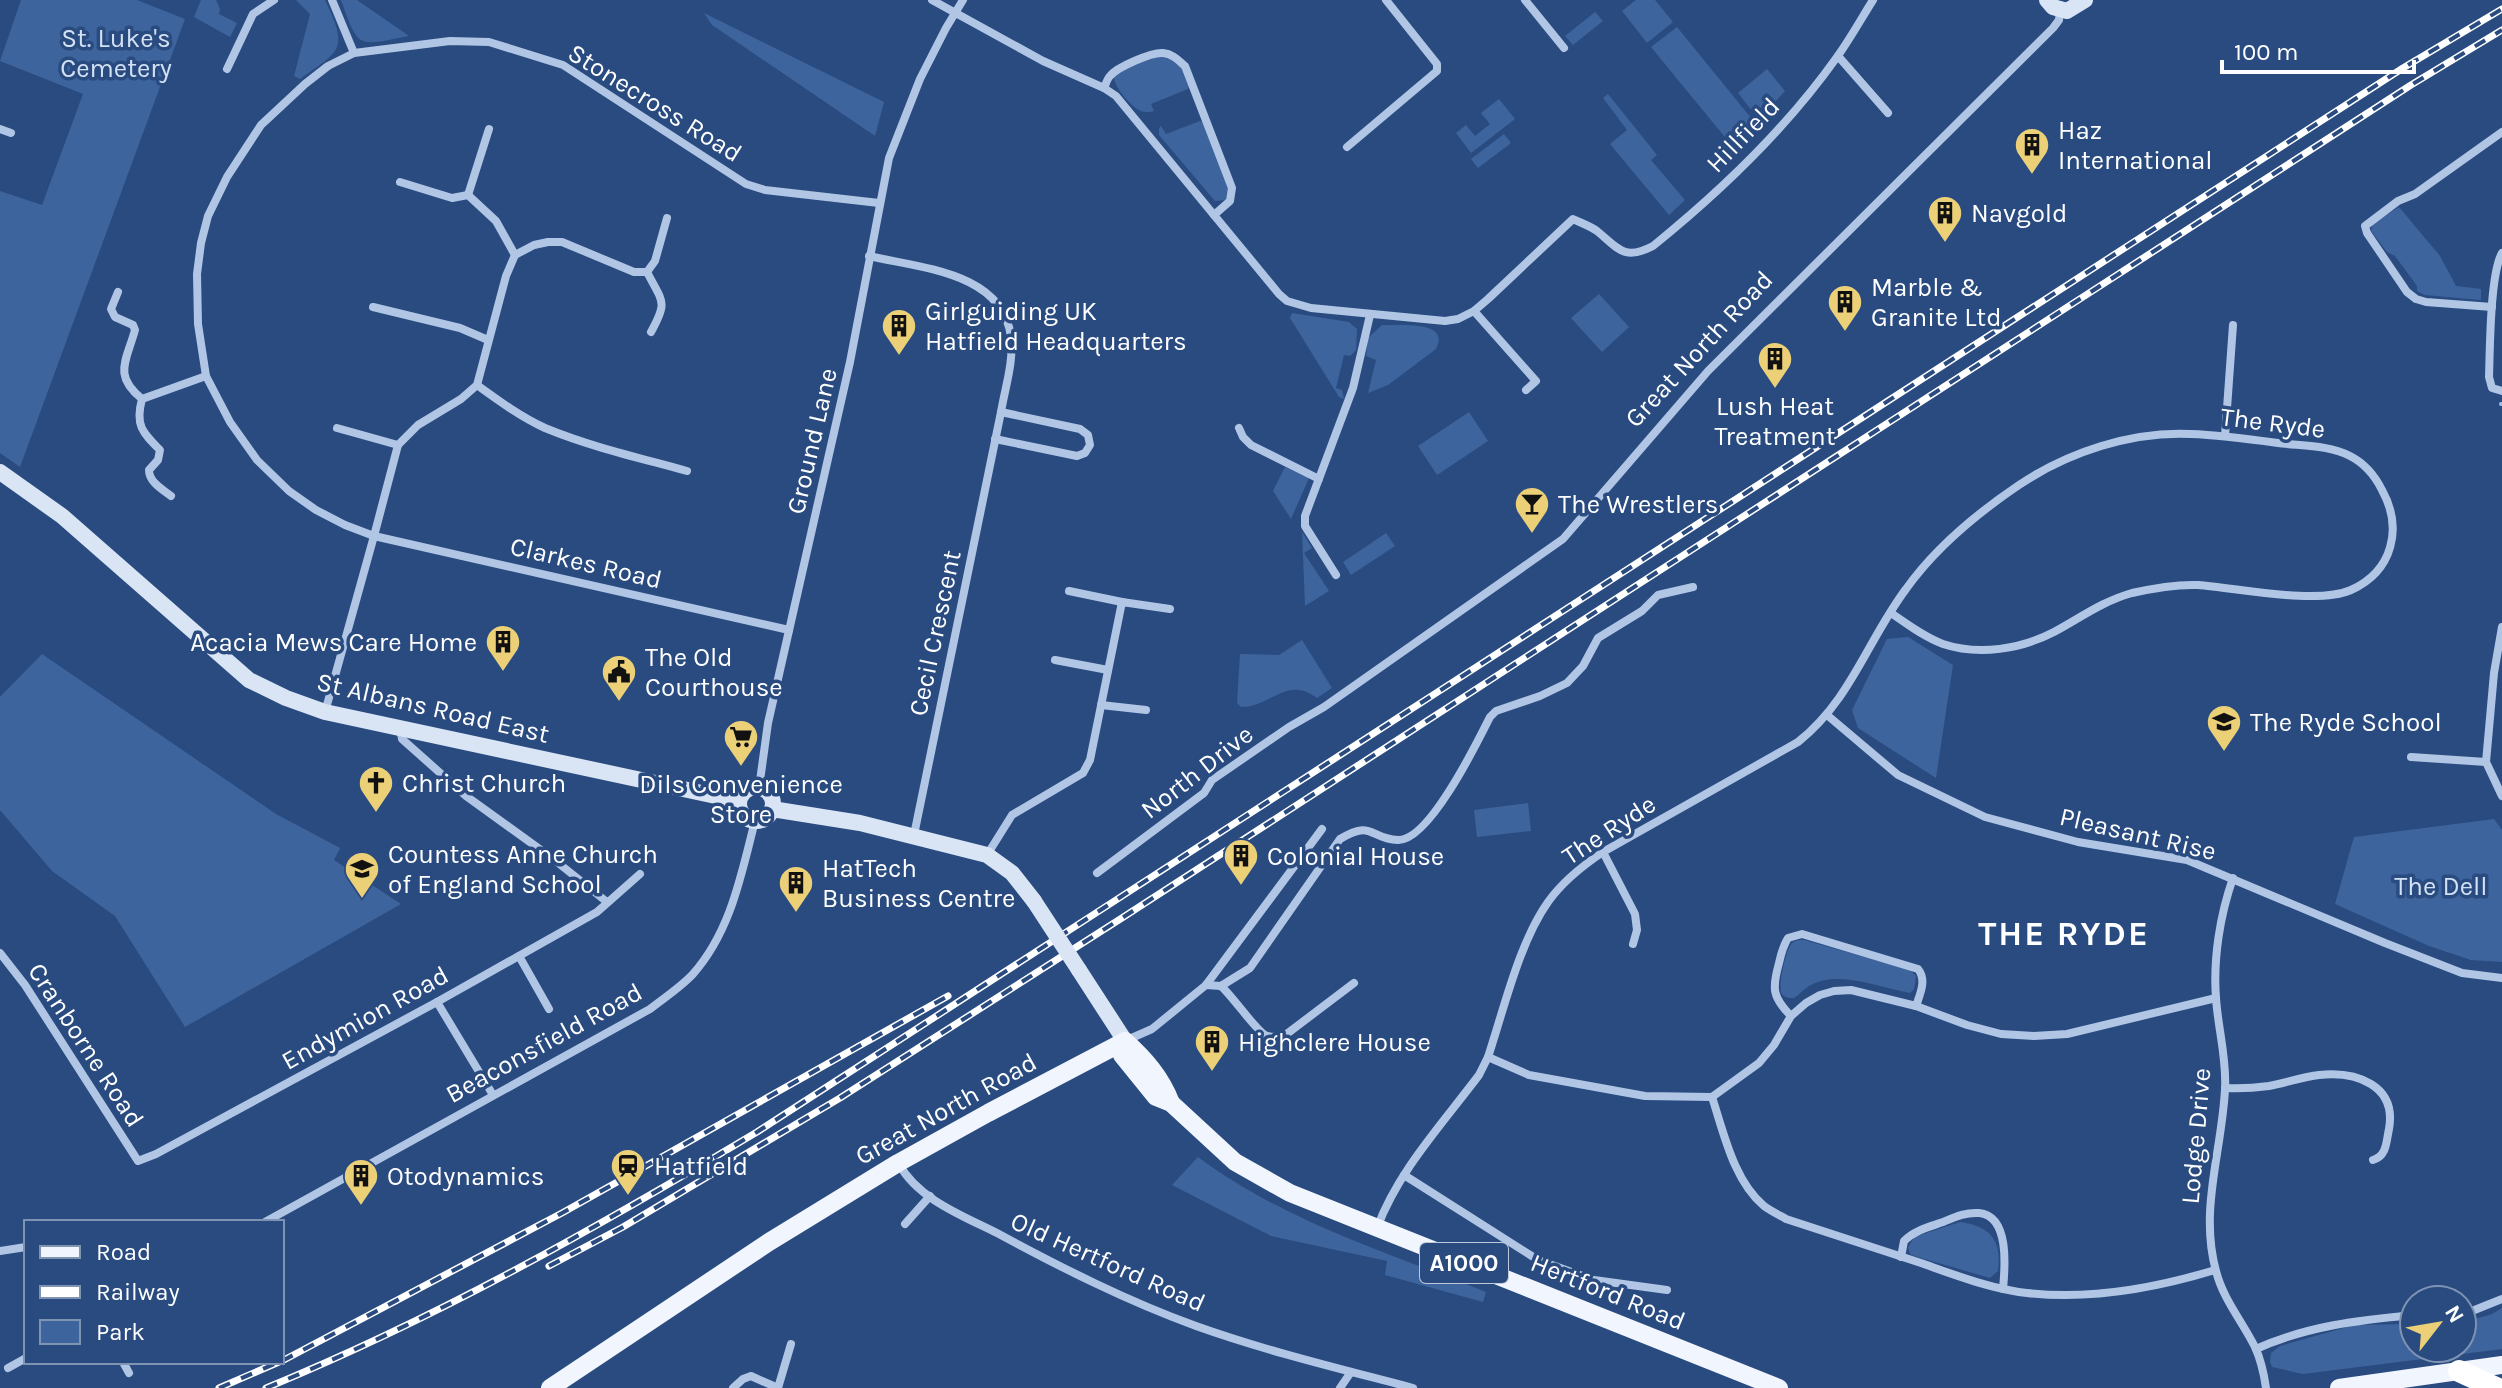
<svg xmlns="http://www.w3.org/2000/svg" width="2502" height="1388" viewBox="0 0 2502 1388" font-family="Karla,sans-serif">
	<rect width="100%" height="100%" fill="#294b80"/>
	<!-- green -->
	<g fill="#3e649d">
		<polygon points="21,0 137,0 185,19 20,467 0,453 0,191 42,205 83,94 0,61"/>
		<polygon points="201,0 216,0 220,9 219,14 237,23 230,37 194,17"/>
		<path d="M 296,0 L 325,0 C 349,50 341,50 300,79 L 294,76 L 310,14 Z"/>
		<path d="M 341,0 L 357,0 L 409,36 C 357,46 359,50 341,0 Z"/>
		<polygon points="1636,0 1655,0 1673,22 1647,43 1622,11"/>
		<polygon points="1595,12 1603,21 1573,45 1565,36"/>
		<polygon points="704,13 884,102 875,136 712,25"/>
		<polygon points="1677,27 1756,124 1733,147 1651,47"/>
		<path d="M 1158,56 C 1177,59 1183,66 1190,83 L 1188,89 L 1151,104 L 1154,111 C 1150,112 1145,113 1141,111 C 1131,107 1113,86 1114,76 L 1120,71 Z"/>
		<polygon points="1767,69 1785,91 1759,120 1738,93"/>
		<polygon points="1608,94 1657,155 1651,160 1685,200 1669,215 1610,144 1627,130 1603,98"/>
		<polygon points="1499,99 1515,119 1471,153 1456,133 1466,125 1475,136 1490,124 1481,113"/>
		<polygon points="1200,121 1205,124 1230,193 1226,200 1215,201 1159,135 1159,128 1161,126 1166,134"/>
		<polygon points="1504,134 1511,143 1478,168 1471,159"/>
		<polygon points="2399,207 2440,256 2456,286 2481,289 2481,300 2425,295 2417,291 2417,286 2395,256 2387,252 2371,231 2373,223"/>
		<polygon points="1599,294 1629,327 1602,352 1571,318"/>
		<polygon points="1292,313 1349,322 1357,329 1356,350 1350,356 1344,355 1336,388 1342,390 1344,399 1339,397 1290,318"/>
		<path d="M 1382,325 C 1400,326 1451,320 1436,349 L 1388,385 L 1368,393 L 1376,360 L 1366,356 L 1368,338 Z"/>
		<polygon points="1469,412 1488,441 1437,475 1418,446"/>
		<polygon points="1285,467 1309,478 1291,519 1273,491"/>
		<polygon points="1302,532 1312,548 1304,553 1329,591 1305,606"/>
		<polygon points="1386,533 1395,546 1351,575 1343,562"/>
		<polygon points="1908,637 1953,665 1936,778 1858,728 1852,710 1887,639"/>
		<path d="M 1302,640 L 1332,688 L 1317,698 C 1287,675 1271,707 1241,707 L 1237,703 L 1240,654 L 1279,655 Z"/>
		<polygon points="42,654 276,814 340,848 334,860 401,904 185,1027 115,916 52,871 0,810 0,697"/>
		<polygon points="1528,803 1531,831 1477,837 1474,810"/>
		<polygon points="2494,819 2502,830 2502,962 2471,960 2429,946 2335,904 2354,837"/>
		<path d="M 1804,940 L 1910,970 L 1916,976 L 1914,989 L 1910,993 C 1880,988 1838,969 1809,986 C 1804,989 1799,995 1794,998 C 1789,998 1785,998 1782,994 C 1777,988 1786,949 1792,943 C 1796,940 1799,940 1804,940 Z"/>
		<path d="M 1198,1157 C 1284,1221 1387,1252 1486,1292 L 1483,1302 L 1385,1275 L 1387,1261 L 1271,1236 L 1172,1185 Z"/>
		<path d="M 1960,1222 C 1990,1226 2002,1240 1998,1271 L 1990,1278 L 1911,1255 L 1908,1248 L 1914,1237 Z"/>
		<polygon points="2502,1308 2502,1349 2303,1374 2272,1367 2270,1362 2271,1353 2280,1346 2354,1325 2414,1324 2414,1348 2462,1348 2462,1323 2492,1314"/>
	</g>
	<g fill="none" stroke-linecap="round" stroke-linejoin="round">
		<!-- stream -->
		<polyline stroke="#a5c0e5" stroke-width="4" points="2501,404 2502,404"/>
		<!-- street -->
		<g stroke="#b1c6e5" stroke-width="8">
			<polyline points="332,0 354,53"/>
			<path d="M 932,0 L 1043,61 L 1104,88 L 1116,96 L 1279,294 L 1287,301 L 1311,308 L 1445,321 L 1458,319 L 1474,311 L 1488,299 L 1573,219 C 1581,223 1590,226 1597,231 C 1619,249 1624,261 1653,246 C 1721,191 1786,129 1837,57 C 1850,39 1861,19 1873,0"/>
			<polyline points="1525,0 1564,48"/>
			<polyline points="1838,56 1888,113"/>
			<polyline points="227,69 253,14 274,0"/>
			<path d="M 1104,88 C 1106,84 1107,79 1110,76 C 1117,67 1152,52 1163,53 C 1173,54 1178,60 1185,66 L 1232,188 L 1230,201 L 1214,215"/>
			<polyline points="0,129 11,133"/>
			<polyline points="1347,147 1437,71 1437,64 1386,0"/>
			<polyline points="400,182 452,198 468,195 496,221 515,255"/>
			<polyline points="468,195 489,129"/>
			<path d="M 2502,253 C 2490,274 2490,349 2489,377 L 2492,388 L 2502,391"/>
			<path d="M 869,256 C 920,268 1003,272 1011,337 C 1014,361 1005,388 1001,412 L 914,835"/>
			<polyline points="647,272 655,261 667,218"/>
			<path d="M 118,292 L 111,309 L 115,317 L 133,325 L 135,330 C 126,362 113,375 142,399 C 135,425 142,432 160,450 L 158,460 L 149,470 C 149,482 162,489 171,496"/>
			<polyline points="373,307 460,328 488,340"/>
			<polyline points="2492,307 2426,302 2416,299 2407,292 2367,233 2365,226 2398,201 2415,194 2502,132"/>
			<polyline points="1474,311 1536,381 1526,390"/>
			<path d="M 651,332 C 668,301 663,303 647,272 L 634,272 L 562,242 L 548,242 L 534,245 L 515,255 L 506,276 L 477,385 L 461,399 L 418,425 L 398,445 L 374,536 L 789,630"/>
			<path d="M 477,385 C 499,401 521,417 545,428 C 591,447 640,458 687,471"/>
			<polyline points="142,399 206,376"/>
			<polyline points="337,428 398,445"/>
			<polyline points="1239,428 1243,437 1251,445 1319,479"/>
			<polyline points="2225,436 2233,325"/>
			<polyline points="995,439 1077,456 1085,453 1090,445 1088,435 1080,429 1001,412"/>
			<polyline points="1336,575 1305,526 1305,516 1353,388 1370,315"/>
			<polyline points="1069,591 1122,602"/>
			<polyline points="2502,627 2494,673 2486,762 2502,796"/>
			<polyline points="1055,660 1108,670"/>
			<polyline points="1101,705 1146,710"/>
			<polyline points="325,712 374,536 345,525 316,510 289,491 257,460 230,422 206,376 198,324 197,274 201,243 208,216 227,177 261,125 305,84 328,66 354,53 450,41 489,42 563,65 746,184 765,190 879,203"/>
			<polyline points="1827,715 1898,775 1985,817 2078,842 2187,860 2385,943 2462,973 2502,978"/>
			<polyline points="400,727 402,739 466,796 552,858 607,902"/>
			<polyline points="2411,757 2486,762"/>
			<polyline points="759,788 768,723 850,362 889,158 920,79 946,28 963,0"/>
			<polyline points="1603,852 1635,914 1637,930 1633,944"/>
			<polyline points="987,855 1012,815 1083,773 1090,760 1122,602 1170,609"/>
			<polyline points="1097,873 1204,793 1212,780 1289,727 1324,707 1563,539 1708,371 2053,28 2059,20 2060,10"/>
			<path d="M 2233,878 C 2220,915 2213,959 2216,998 C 2218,1029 2227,1059 2225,1089 C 2222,1151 2199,1210 2216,1271 C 2223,1299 2242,1321 2255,1347 C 2261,1360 2264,1374 2266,1388"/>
			<polyline points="0,953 25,985 138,1161 156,1154 437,1002 597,912 640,874"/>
			<polyline points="519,956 549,1009"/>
			<path d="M 1206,985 L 1221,986 L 1250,968 L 1340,839 C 1373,819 1369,839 1398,840 C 1429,841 1477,743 1490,717 L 1496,711 L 1540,696 L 1567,683 L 1583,666 L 1598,638 L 1642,611 L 1658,595 L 1693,587"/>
			<path d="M 1221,986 C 1234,998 1254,1028 1265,1035 C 1271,1038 1278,1037 1284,1036 L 1354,983"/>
			<polyline points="437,1002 493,1095"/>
			<path d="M 1791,1016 C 1772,997 1772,988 1779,963 C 1781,954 1783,946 1788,938 L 1802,934 L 1918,969 C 1927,980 1920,994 1916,1006"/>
			<polyline points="1127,1040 1152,1029 1206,985 1322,829"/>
			<polyline points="1488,1057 1529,1075 1645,1096 1712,1097 1759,1063 1774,1045 1791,1016 1806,1003 1820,995 1834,991 1851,990 1916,1006 1967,1025 2001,1034 2034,1036 2067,1034 2216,998"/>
			<path d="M 2225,1088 C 2241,1089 2254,1088 2269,1086 C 2286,1083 2302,1077 2319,1075 C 2356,1071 2397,1085 2389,1129 C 2386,1142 2387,1156 2373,1160"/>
			<path d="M 1712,1097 C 1724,1134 1734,1181 1764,1206 C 1771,1211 1779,1215 1786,1219 C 1831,1234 1876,1248 1921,1263 C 1955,1275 1991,1289 2027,1293 C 2089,1300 2156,1288 2215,1270"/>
			<path d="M 899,1164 C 918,1199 963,1216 997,1233 C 1062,1268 1127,1301 1196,1326 C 1266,1351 1341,1369 1413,1388"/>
			<polyline points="1404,1175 1538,1260 1594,1280 1667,1290"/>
			<path d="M 265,1222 L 650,1009 C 664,998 681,987 693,974 C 731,931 741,875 755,821"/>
			<polyline points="905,1224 930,1196"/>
			<path d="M 1377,1228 C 1398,1171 1443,1123 1479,1075 L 1488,1057 C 1504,1009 1519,943 1548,902 C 1563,881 1582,866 1603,852 L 1798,742 C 1851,700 1867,641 1906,589 C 1936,547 1976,514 2019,485 C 2068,452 2132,431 2191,434 C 2220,435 2249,439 2278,443 C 2301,446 2329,445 2350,456 C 2364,463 2375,476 2382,490 C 2403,528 2393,571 2351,590 C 2317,605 2238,588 2198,585 C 2175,584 2154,588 2132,593 C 2103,601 2080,618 2054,632 C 2021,649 1979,656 1943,644 C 1924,637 1907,624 1891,613"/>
			<polyline points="0,1251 26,1247"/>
			<path d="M 1901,1257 L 1904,1241 C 1915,1230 1929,1227 1943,1222 C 1955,1217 1966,1212 1979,1213 C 2010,1216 2005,1268 2003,1289"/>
			<polyline points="2462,1312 2472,1311 2502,1299"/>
			<path d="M 2256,1349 C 2307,1326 2359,1320 2414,1315"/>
			<polyline points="123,1362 129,1373"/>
			<polyline points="8,1368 26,1358"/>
			<polyline points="733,1388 743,1379 751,1376 778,1388"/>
			<polyline points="778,1388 791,1344"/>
			<polyline points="1340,1388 1351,1372"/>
		</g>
		<!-- secondary -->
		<g stroke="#d9e4f5" stroke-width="16">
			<polyline points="2047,0 2053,7 2067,11 2085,0"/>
			<polyline points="0,472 62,516 249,680 286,698 325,712 739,801"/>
			<circle cx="756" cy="804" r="17"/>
			<polyline points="772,809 860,823 987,855 1012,873 1034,901"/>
			<polyline points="1079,970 1125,1041"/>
		</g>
		<!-- primary -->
		<g stroke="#f1f5fd" stroke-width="18">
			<polyline points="1125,1041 1122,1055 1156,1097 1171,1103 1235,1162 1290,1193 1779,1388"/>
			<path d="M 1125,1041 C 1145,1059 1161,1077 1171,1103"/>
			<polyline points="550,1388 769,1242 898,1163 988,1113 1125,1041"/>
			<polyline points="2339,1388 2502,1365"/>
		</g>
		<!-- highway -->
		<polyline stroke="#fff" stroke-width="22" points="2459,1371 2496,1388"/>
		<defs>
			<g id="rail">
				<polyline points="549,1266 623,1227 840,1098 1125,916 2411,85 2502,30"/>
				<polyline points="282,1361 562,1213 948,996"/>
				<polyline points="219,1388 279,1362"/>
				<path d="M 266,1388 C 437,1318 598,1227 757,1132 L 2403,68 L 2502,9"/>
			</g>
		</defs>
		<!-- rail casing -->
		<use href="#rail" stroke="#fff" stroke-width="7"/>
		<!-- rail -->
		<use href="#rail" stroke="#294b80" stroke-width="4" stroke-dasharray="12" stroke-linecap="butt"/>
		<!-- secondary-bridge -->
		<polyline stroke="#d9e4f5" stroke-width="16" points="1034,901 1079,970"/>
	</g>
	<!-- icons -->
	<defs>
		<symbol id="building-pin" viewBox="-11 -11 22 30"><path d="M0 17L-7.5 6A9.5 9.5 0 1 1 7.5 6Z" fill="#ecd078" stroke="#294b80"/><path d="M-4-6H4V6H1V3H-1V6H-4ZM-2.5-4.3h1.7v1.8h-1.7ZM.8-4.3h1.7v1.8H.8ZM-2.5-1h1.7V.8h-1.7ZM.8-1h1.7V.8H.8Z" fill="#111"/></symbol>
		<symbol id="bar-pin" viewBox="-11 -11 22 30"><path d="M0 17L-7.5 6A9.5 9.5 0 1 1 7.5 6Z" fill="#ecd078" stroke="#294b80"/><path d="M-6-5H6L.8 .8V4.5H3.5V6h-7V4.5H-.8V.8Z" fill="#111"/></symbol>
		<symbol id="civic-pin" viewBox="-11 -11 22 30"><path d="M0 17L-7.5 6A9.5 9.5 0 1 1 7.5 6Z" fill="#ecd078" stroke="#294b80"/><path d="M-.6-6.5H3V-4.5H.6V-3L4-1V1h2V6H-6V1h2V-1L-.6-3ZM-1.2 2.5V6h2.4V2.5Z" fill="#111"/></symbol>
		<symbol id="school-pin" viewBox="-11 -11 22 30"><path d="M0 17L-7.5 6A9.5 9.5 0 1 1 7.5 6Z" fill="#ecd078" stroke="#294b80"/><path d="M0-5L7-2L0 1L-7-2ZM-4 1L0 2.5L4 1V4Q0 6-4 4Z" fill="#111"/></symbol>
		<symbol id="supermarket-pin" viewBox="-11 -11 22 30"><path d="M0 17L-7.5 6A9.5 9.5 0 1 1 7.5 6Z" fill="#ecd078" stroke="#294b80"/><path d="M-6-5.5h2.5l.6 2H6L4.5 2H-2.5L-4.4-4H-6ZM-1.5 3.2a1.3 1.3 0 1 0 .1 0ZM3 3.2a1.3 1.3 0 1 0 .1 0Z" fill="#111"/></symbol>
		<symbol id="church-pin" viewBox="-11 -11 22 30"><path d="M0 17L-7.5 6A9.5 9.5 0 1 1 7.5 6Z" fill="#ecd078" stroke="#294b80"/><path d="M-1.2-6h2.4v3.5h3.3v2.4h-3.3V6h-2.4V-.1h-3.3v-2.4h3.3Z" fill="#111"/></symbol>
		<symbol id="station-pin" viewBox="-11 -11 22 30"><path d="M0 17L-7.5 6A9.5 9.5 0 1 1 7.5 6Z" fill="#ecd078" stroke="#294b80"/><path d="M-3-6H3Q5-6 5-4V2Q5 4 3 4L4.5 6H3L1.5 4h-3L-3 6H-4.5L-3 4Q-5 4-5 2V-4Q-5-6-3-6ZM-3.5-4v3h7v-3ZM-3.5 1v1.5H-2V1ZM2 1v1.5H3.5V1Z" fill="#111"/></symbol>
	</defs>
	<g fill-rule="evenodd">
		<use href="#building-pin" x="2012" y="125" width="40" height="54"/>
		<use href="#building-pin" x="1925" y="193" width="40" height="54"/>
		<use href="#building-pin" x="1825" y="282" width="40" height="54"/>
		<use href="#building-pin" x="879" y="306" width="40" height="54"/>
		<use href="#building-pin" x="1755" y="339" width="40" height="54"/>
		<use href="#bar-pin" x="1512" y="484" width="40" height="54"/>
		<use href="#building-pin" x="483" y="622" width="40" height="54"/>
		<use href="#civic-pin" x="599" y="652" width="40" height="54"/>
		<use href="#school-pin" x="2204" y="702" width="40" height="54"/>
		<use href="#supermarket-pin" x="721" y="717" width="40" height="54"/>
		<use href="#church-pin" x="356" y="763" width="40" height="54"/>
		<use href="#building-pin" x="1221" y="836" width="40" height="54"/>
		<use href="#school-pin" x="342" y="849" width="40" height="54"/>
		<use href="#building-pin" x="776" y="863" width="40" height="54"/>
		<use href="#building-pin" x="1192" y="1022" width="40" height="54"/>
		<use href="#station-pin" x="608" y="1146" width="40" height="54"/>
		<use href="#building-pin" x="341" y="1156" width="40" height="54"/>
	</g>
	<g text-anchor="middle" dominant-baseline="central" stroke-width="7" stroke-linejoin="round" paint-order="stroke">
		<!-- shield labels -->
		<rect fill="#294b80" stroke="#bfc9d9" stroke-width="2" x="1420" y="1243" width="88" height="40" rx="6"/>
		<g font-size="24" font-weight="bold" fill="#fff">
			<text x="1464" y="1263">A1000</text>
		</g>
		<!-- park labels -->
		<g font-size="26" fill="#d3e1f4" stroke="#294b80">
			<text x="116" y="38">St. Luke's<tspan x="116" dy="30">Cemetery</tspan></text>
			<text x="2441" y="886">The Dell</text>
		</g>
		<!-- street labels -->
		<g font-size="26" fill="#fff" stroke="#294b80">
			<text transform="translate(655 103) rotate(32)">Stonecross Road</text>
			<text transform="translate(1743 135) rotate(-46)">Hillfield</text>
			<text transform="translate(1699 349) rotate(-47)">Great North Road</text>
			<text transform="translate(2273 423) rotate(7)">The Ryde</text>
			<text transform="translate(812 441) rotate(-77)">Ground Lane</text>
			<text transform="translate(586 563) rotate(13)">Clarkes Road</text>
			<text transform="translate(935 633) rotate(-78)">Cecil Crescent</text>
			<text transform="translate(433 708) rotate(13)">St Albans Road East</text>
			<text transform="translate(1197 772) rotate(-38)">North Drive</text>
			<text transform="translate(1609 830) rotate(-33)">The Ryde</text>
			<text transform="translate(2138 834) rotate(13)">Pleasant Rise</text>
			<text transform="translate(365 1018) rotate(-29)">Endymion Road</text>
			<text transform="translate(544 1043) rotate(-29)">Beaconsfield Road</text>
			<text transform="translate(86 1045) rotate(57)">Cranborne Road</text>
			<text transform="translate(946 1109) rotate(-29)">Great North Road</text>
			<text transform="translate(2196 1136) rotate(-85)">Lodge Drive</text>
			<text transform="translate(1108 1262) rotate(24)">Old Hertford Road</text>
			<text transform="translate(1608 1292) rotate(22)">Hertford Road</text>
		</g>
		<!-- poi labels -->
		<g font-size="26" fill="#fff" stroke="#294b80" text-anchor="start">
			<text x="2058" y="130">Haz<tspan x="2058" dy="30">International</tspan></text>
			<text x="1971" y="213">Navgold</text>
			<text x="1871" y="287">Marble &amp;<tspan x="1871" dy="30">Granite Ltd</tspan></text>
			<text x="925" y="311">Girlguiding UK<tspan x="925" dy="30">Hatfield Headquarters</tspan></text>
			<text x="1775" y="406" text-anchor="middle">Lush Heat<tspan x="1775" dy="30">Treatment</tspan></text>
			<text x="1558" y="504">The Wrestlers</text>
			<text x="477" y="642" text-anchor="end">Acacia Mews Care Home</text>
			<text x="645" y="657">The Old<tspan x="645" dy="30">Courthouse</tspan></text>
			<text x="2250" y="722">The Ryde School</text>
			<text x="402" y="783">Christ Church</text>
			<text x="741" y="784" text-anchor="middle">Dils Convenience<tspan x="741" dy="30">Store</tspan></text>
			<text x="388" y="854">Countess Anne Church<tspan x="388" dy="30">of England School</tspan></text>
			<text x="1267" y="856">Colonial House</text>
			<text x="822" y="868">HatTech<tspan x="822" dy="30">Business Centre</tspan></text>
			<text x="1238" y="1042">Highclere House</text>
			<text x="654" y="1166">Hatfield</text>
			<text x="387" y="1176">Otodynamics</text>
		</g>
		<!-- district labels -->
		<g font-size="34" font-weight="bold" letter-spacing="2" fill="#fff" stroke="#294b80">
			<text x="2064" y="934">THE RYDE</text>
		</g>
	</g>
	<!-- legend -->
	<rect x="24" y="1220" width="260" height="144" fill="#294b80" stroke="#7f93b3" stroke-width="2"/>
	<rect x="40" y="1246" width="40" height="12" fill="#f1f5fd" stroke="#7f93b3" stroke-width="2"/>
	<text x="96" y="1260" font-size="24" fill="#ffffff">Road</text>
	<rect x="40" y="1286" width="40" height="12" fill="#ffffff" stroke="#7f93b3" stroke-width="2"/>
	<text x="96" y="1300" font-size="24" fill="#ffffff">Railway</text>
	<rect x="40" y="1320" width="40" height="24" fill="#3e649d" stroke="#7f93b3" stroke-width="2"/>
	<text x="96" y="1340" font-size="24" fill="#ffffff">Park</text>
	<!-- north arrow -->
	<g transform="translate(2438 1324) rotate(59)"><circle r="38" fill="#294b80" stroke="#7f93b3" stroke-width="2"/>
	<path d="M0-6L14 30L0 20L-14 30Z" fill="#ecd078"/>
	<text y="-12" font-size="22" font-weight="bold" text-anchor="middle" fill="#ffffff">N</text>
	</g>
	<!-- scale -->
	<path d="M2222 60v12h192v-12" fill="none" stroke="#ffffff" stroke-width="4"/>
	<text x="2234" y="60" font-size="24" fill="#ffffff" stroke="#294b80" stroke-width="6" paint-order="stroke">100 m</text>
</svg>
